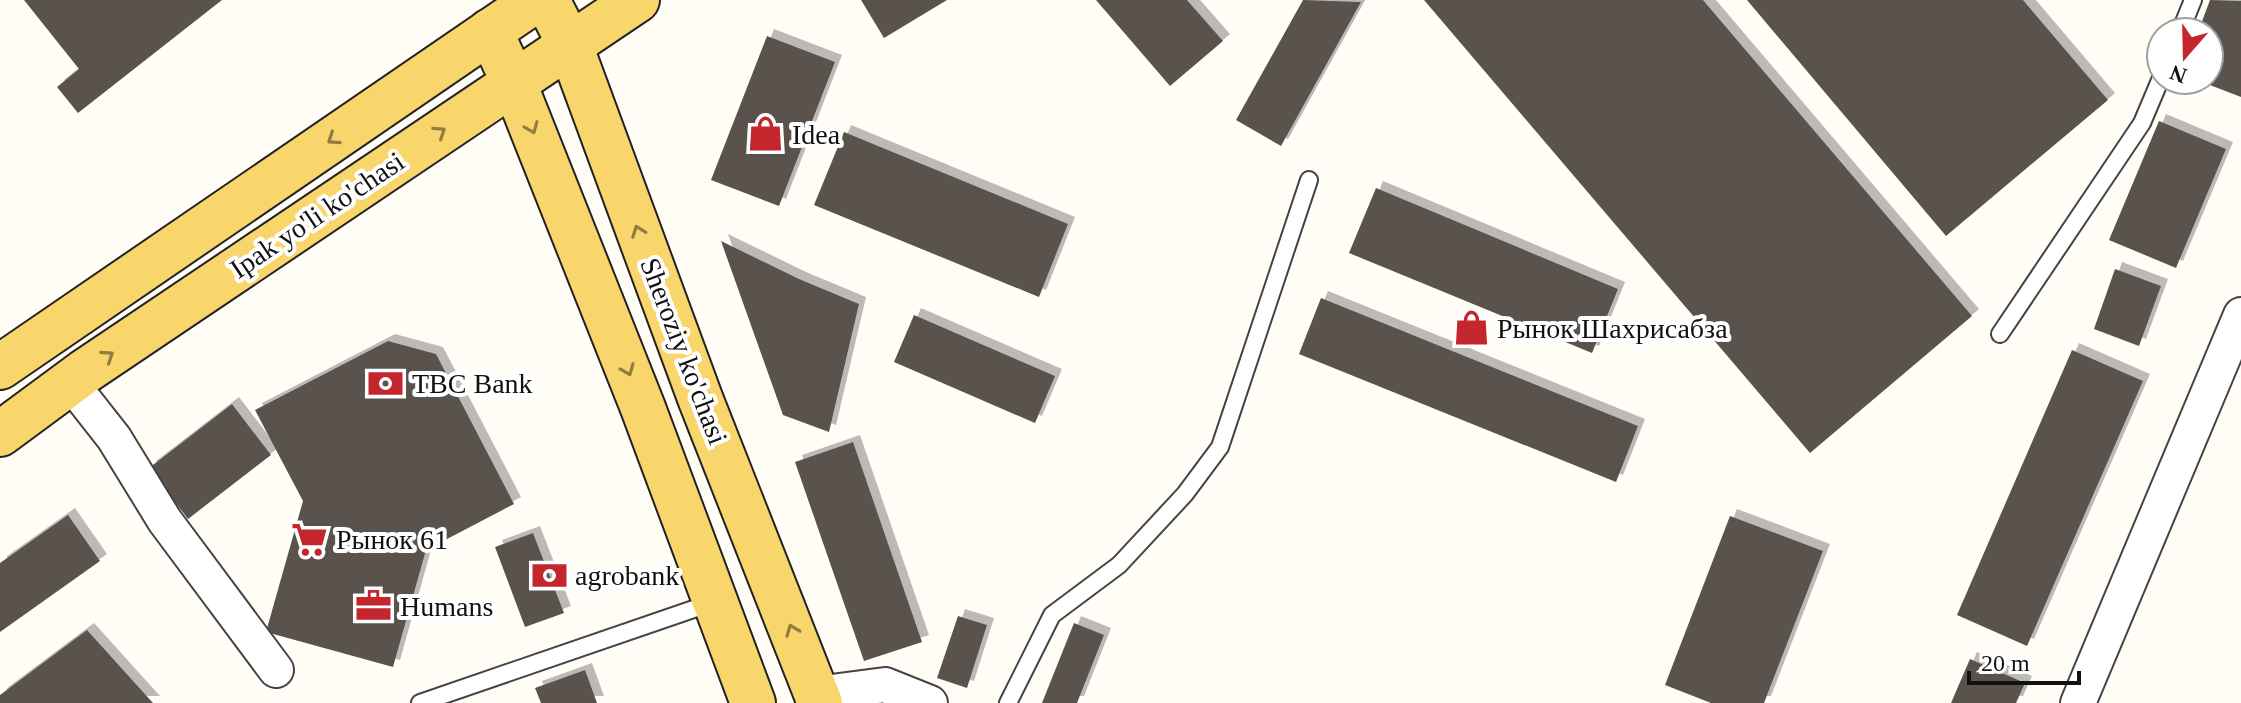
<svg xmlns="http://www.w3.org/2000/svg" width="2241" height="703" viewBox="0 0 2241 703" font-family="Georgia,serif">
	<defs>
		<filter id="shadow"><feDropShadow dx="7" dy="-7" stdDeviation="0" flood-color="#0004"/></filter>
	</defs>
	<rect width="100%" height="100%" fill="#fffdf5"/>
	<!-- building -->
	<g fill="#5a524d" filter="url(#shadow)">
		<polygon points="24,0 222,0 78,113 57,87 79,69"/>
		<polygon points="861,0 947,0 884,38"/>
		<polygon points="1096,0 1187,0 1223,41 1170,86"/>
		<polygon points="1303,0 1361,2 1281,146 1236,120"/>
		<polygon points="1424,0 1703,0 1972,316 1810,453"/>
		<polygon points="1747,0 2023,0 2108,100 1946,236"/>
		<polygon points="2210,0 2241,1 2241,97 2197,80 2209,80 2209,32 2198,32"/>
		<polygon points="767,36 835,62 779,206 711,180"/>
		<polygon points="2159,121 2226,149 2176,268 2109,240"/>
		<polygon points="844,132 1068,224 1039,297 814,205"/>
		<polygon points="1376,188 1618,289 1592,353 1349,253"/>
		<polygon points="721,241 799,279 859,304 829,432 783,415"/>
		<polygon points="2115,269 2161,286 2139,346 2094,329"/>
		<polygon points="1321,298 1638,426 1616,482 1299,354"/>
		<polygon points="914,315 1055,376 1035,423 894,362"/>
		<polygon points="388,341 436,354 514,504 426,550 393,667 266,632 303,501 255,410"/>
		<polygon points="2072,350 2143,381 2027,646 1957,615"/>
		<polygon points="232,404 271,455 188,519 149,468"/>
		<polygon points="853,442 922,642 864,661 795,462"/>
		<polygon points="68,515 100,561 0,632 0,563"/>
		<polygon points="1730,516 1823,551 1764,703 1711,703 1665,685"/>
		<polygon points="533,533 564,613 525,627 495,547"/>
		<polygon points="958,616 987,625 967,688 937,678"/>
		<polygon points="1074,623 1104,635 1077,703 1042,703"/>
		<polygon points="87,630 153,703 0,703 0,695"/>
		<polygon points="1970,659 2025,683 2016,703 1951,703"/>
		<polygon points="585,670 597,703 541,703 535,688"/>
	</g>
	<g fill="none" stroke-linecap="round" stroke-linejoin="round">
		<defs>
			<g id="lane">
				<polyline points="2180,32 2193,0"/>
				<polyline points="2000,334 2142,123 2161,78"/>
				<polyline points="420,703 714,602"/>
				<polyline points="1008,703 1052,615 1119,565 1185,494 1220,447 1309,180"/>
			</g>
			<g id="street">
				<polyline points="70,382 114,438 165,521 276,670"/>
				<polyline points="816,694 885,685 930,703"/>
				<polyline points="2078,703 2241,315"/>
			</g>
			<g id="primary">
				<polyline points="547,0 570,45 700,398 820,703"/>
				<polyline points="490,31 514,83 643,408 753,703"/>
				<polyline points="0,367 536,0"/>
				<polyline points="0,434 84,372 637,0"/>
			</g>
		</defs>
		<!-- lane casing -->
		<use href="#lane" stroke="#444" stroke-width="20"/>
		<!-- street casing -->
		<use href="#street" stroke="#444" stroke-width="38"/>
		<!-- primary casing -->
		<use href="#primary" stroke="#222" stroke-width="48"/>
		<!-- lane -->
		<use href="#lane" stroke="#fff" stroke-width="16"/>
		<!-- street -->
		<use href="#street" stroke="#fff" stroke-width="34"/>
		<!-- primary -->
		<use href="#primary" stroke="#f9d66b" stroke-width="44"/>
	</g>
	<!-- one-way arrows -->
	<defs><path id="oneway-chevron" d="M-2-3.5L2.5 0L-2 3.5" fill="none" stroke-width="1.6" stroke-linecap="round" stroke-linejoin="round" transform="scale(2)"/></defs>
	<g stroke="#917d42">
		<use href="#oneway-chevron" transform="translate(532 128) rotate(68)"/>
		<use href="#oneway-chevron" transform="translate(440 132) rotate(-34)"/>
		<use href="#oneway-chevron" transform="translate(333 139) rotate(146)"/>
		<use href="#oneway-chevron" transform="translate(638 231) rotate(-110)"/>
		<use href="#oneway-chevron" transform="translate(108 356) rotate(-34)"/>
		<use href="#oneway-chevron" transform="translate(628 370) rotate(68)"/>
		<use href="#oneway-chevron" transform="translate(792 630) rotate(-111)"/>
	</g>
	<!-- icons -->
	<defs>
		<symbol id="shop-bare" viewBox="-9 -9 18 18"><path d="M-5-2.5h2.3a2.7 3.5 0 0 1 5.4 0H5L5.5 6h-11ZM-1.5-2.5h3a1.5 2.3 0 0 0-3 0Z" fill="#c4262e" stroke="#fff" stroke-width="2.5" paint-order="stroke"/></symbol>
		<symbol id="bank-bare" viewBox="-9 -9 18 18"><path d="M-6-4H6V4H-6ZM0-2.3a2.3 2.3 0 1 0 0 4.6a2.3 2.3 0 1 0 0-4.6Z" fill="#c4262e" stroke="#fff" stroke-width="2.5" paint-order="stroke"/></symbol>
		<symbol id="supermarket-bare" viewBox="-9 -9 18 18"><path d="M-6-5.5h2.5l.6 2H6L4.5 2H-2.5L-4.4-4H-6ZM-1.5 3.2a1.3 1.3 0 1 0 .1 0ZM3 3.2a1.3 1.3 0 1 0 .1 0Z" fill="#c4262e" stroke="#fff" stroke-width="2.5" paint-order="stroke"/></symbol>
		<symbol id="office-bare" viewBox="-9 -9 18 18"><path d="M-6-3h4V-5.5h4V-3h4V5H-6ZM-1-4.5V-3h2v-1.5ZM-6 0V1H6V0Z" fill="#c4262e" stroke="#fff" stroke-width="2.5" paint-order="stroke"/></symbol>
	</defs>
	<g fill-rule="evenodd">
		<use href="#shop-bare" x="740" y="108" width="51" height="51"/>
		<use href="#shop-bare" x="1446" y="302" width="51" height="51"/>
		<use href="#bank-bare" x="360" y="358" width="51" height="51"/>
		<use href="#supermarket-bare" x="284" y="514" width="51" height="51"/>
		<use href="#bank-bare" x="524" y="550" width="51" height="51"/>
		<use href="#office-bare" x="348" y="580" width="51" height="51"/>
	</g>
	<g text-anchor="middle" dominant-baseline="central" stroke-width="8" stroke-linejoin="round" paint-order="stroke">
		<!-- poi labels -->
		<g font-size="28" fill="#111" stroke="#fff" text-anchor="start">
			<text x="792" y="134">Idea</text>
			<text x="1497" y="328">Рынок Шахрисабза</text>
			<text x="412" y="383">TBC Bank</text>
			<text x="336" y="539">Рынок 61</text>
			<text x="575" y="575">agrobank</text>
			<text x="400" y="606">Humans</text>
		</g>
		<!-- street labels -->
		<g font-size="28" fill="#111" stroke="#fff">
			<text transform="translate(317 215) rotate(-34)">Ipak yo'li ko'chasi</text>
			<text transform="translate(684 351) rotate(69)">Sheroziy ko'chasi</text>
		</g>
	</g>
	<!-- north arrow -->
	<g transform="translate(2185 56) rotate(200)"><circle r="38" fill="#ffffff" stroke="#a0a0a0" stroke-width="2"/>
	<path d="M0-6L14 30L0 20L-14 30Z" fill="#c4262e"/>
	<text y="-12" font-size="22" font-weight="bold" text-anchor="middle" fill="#111111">N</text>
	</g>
	<!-- scale -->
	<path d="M1969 671v12h110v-12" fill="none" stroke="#111111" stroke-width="4"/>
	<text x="1981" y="671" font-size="24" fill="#111111" stroke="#ffffff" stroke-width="6" paint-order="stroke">20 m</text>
</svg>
